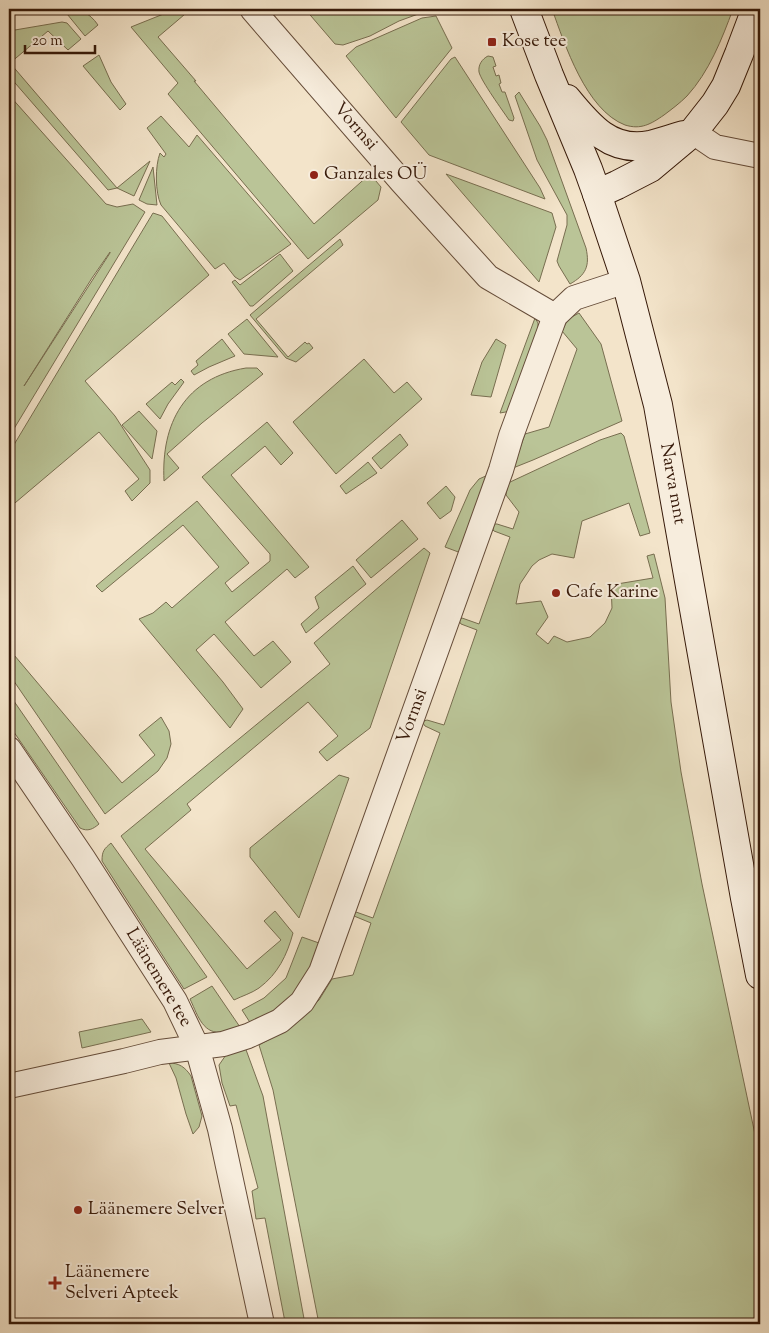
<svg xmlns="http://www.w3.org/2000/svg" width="769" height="1333" viewBox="0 0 769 1333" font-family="'Sorts Mill Goudy',serif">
	<rect width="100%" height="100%" fill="#f3e4ca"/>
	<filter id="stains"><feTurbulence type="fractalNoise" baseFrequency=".004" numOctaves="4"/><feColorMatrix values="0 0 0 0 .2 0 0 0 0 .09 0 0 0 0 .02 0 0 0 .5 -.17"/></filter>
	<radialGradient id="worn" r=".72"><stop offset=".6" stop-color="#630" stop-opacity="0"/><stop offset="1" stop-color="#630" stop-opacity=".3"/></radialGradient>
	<!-- green -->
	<g fill="#bac497" stroke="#786e50" fill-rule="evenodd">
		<path d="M 63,9 C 79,8 89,12 98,25 L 85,36 Z"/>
		<polygon points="176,9 191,9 158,37 196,81 194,81 314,224 370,174 381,187 378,200 308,259 168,94 178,83 131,27"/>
		<polygon points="305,9 432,9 399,21 370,36 343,45 335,44"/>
		<path d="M 552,9 L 733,9 C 722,39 709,72 687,96 C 680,103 672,109 664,115 C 651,124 641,130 625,125 C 586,110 565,45 552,9 Z"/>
		<polygon points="436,16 452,48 396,118 346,56 356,47 422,18"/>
		<polygon points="62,22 67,23 81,39 68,50 48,31 10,63 117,188 150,161 134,196 117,188 108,190 9,76 9,31"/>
		<polygon points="99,55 111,82 126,104 120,110 83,66"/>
		<path d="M 488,56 L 493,57 L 496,66 L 493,67 L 496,76 L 499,75 L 501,83 L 499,84 L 502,92 L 505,92 L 514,118 L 513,121 L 509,120 C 503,111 481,81 479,72 C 478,65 482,59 488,56 Z"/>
		<polygon points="455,57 540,188 545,199 429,155 401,122 451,59"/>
		<path d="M 519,92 L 540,126 L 547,140 L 586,248 C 590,266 586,275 570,284 L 559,266 L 557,261 L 567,225 L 567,215 L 537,160 L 515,96 Z"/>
		<path d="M 9,95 L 106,204 L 117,207 L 133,204 L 145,212 L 9,437 ZM 110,252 L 110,253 L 24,386 L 92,278 Z"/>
		<path d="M 161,116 L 189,147 L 197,135 L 291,244 L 240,280 L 235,277 L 224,263 L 215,269 L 161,205 C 155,192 155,166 160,153 L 164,157 L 166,154 L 147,128 Z"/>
		<polygon points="153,167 157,205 147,204 139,200"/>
		<polygon points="446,174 552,213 556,227 539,282"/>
		<polygon points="153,213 162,216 209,275 85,381 115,416 150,470 150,483 132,501 125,491 139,479 99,432 9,508 9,453"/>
		<polygon points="340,239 343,245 256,319 288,357 305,342 307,344 309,343 313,348 296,362 286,358 250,315"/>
		<polygon points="280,254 293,271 253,306 250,306 232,282 235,280 240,285"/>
		<polygon points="579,313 601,344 622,421 533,460 513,468 525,434 549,427 577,349 562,331 568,319"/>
		<polygon points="535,318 538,323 538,331 511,411 500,413"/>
		<polygon points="247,319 278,357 244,354 228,334"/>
		<polygon points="222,339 235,356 209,367 194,375 191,371 198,365 196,361"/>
		<polygon points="496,339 506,345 491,397 471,395 482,362"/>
		<polygon points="364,359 394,393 407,382 422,399 336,474 293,422"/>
		<path d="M 246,368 L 257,368 L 263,374 L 202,423 L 167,454 L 179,468 L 164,481 C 161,423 185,378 246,368 Z"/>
		<polygon points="181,379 184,382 168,404 160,419 146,404 172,382 175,385"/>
		<polygon points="139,411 157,431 152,459 122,425"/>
		<polygon points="267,422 293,453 281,465 265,446 231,475 309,567 295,578 287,569 225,622 254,656 273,641 291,662 261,688 214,634 196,650 223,682 243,709 230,728 139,619 153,613 166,602 172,608 219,567 183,525 102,592 96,586 197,501 249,563 225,583 232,592 270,561 270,554 202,477"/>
		<polygon points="621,433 624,436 650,533 640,536 629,503 582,521 574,558 552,554 539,560 532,566 520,584 516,604 541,601 548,617 536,634 548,644 554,636 567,642 590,637 605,623 612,608 611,585 653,578 647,556 654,554 665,598 671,702 681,772 702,884 760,1158 760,1279 758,1274 760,1287 760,1324 319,1324 273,1090 259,1045 290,1028 319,1000 332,979 353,975 371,923 354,916 354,913 356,912 373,918 440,733 425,726 423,723 424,721 427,720 444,725 477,630 461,624 459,621 462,618 479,624 510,537 494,531 493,530 494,524 497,524 513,529 519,512 506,495 508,483 600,440"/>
		<polygon points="400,434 408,445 381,469 372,458"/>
		<polygon points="368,462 377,473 346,494 340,486"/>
		<polygon points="488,475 461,553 445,547 470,490 479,479"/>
		<polygon points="446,486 455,497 451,511 440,519 427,503"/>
		<polygon points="402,520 418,539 371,578 356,560"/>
		<path d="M 424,548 L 430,553 L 370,728 L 327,761 L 319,752 L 338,736 L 308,702 L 187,804 L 191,810 L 145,849 L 247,969 L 281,940 L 264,921 L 275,911 L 293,933 C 287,955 278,974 259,988 C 252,993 242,996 234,1000 L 121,836 L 330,664 L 314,643 Z"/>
		<polygon points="353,566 366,584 306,633 301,624 319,608 315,597"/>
		<polygon points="9,649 122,783 155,755 139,735 161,717 169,731 171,744 167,758 158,771 105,814 9,674"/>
		<path d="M 9,694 L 99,824 C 93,829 88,832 80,828 L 9,725 Z"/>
		<polygon points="339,775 349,778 299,918 250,857 250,848"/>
		<path d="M 111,843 L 207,977 L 184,989 L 102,861 C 102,851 104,849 111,843 Z"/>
		<path d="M 302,937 L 319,943 C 314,955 311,968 305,980 C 293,1002 272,1013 251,1024 L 242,1010 L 264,998 L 286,978 Z"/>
		<path d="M 212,986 L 240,1027 C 233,1029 226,1031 220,1032 C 202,1034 196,1011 190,999 Z"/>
		<polygon points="142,1019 151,1032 82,1048 79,1032"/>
		<polygon points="245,1047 263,1096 305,1324 277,1324 285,1322 265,1218 256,1219 252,1191 258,1188 236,1105 230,1106 222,1083 219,1065 228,1052"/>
		<path d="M 169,1063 C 179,1063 185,1067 191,1076 L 202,1116 L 199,1127 L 193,1134 L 186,1114 L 176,1078 Z"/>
	</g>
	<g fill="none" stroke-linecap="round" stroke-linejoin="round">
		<defs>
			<g id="minor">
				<polyline points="252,9 401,181 488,277 555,316"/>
				<polyline points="693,132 715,147 760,156"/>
				<polyline points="9,749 83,858 175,1001 197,1047 220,1129 262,1324"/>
				<polyline points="9,1086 124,1061 160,1052 223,1044 248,1036 280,1021 302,1002 321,972 501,470 511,436 555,316 574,298 626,281"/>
			</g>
			<g id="secondary">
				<polyline points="524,9 549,75 588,169 597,194 626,281 658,405 745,898 760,975"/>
				<path d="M 567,99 C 589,126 611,153 650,145 C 662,142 673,138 684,135"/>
				<polyline points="597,194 617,185 650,168 693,132 715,104 726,86 739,54 756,9"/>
			</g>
		</defs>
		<!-- minor casing -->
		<use href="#minor" stroke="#654c39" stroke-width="26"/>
		<!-- secondary casing -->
		<use href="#secondary" stroke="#361909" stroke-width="30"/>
		<!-- minor -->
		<use href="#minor" stroke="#f7eddd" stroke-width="24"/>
		<!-- secondary -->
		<use href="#secondary" stroke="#f7eddd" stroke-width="28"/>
	</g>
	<!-- markers -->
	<g fill="#8f2418" stroke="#f7eddd" stroke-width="2">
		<rect x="487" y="37" width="10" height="10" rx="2.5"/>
		<circle cx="314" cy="175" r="5"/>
		<circle cx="556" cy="593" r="5"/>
		<circle cx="78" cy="1210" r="5"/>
		<path d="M52.5 1275.5h5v5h5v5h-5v5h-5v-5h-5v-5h5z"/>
	</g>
	<g text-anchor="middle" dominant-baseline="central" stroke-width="4" stroke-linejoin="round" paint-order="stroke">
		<!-- poi labels -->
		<g font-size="18" fill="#361909" stroke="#f7eddd" text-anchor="start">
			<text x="502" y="42">Kose tee</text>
			<text x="324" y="175">Ganzales OÜ</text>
			<text x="566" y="593">Cafe Karine</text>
			<text x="88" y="1210">Läänemere Selver</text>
			<text x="65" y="1273">Läänemere<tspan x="65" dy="21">Selveri Apteek</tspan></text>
		</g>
		<!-- street labels -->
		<g font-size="18" fill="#361909" stroke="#f7eddd">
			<text transform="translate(355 127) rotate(49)">Vormsi</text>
			<text transform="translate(672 484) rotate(80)">Narva mnt</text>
			<text transform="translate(413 716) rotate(-70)">Vormsi</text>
			<text transform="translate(158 978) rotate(59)">Läänemere tee</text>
		</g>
	</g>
	<!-- margin -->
	<rect width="769" height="1333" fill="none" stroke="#f3e4ca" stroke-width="30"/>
	<rect x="10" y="10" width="749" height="1313" fill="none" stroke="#361909" stroke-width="2.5"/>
	<rect x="15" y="15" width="739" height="1303" fill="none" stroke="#361909"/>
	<!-- scale -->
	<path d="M25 45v8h70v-8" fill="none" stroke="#361909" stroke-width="2.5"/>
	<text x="32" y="45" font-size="15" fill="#361909" stroke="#f7eddd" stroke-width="4" paint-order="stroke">20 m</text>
	<rect width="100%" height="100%" filter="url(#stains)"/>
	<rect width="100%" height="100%" fill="url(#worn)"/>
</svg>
